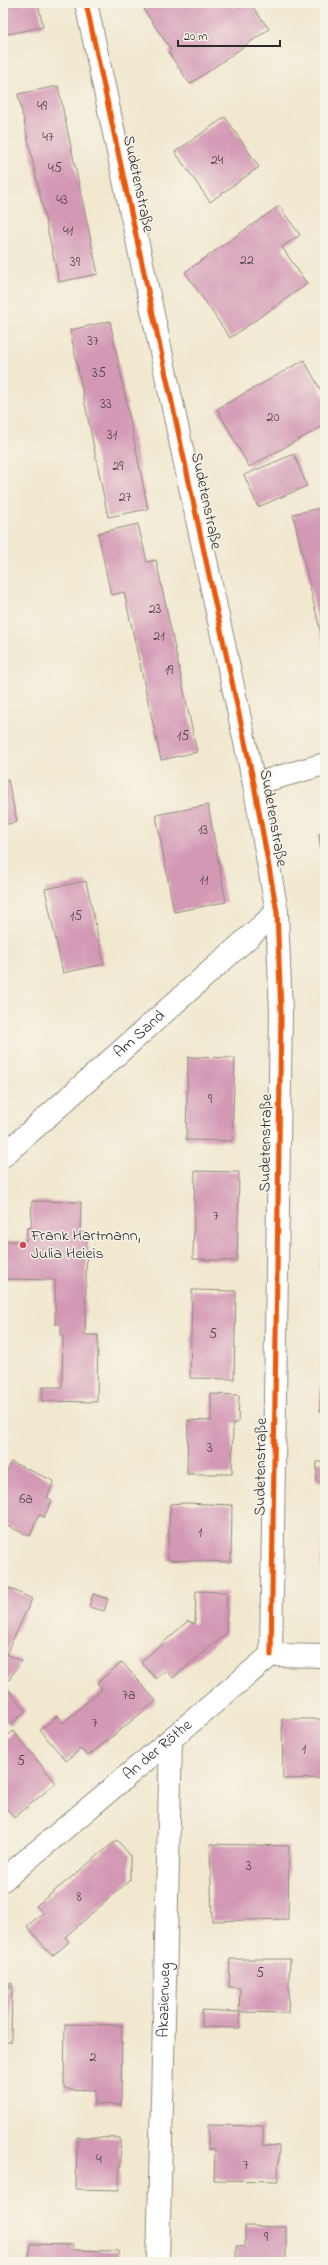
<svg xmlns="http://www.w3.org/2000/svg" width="328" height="2265" viewBox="0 0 328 2265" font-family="'Indie Flower',sans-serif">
	<rect width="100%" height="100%" fill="#f7f3e8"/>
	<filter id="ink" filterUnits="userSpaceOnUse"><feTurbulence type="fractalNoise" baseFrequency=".025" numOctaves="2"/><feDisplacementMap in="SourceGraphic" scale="8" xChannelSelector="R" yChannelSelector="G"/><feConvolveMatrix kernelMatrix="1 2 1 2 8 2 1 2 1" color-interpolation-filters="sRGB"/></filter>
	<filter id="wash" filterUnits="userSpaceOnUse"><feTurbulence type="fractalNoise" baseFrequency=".012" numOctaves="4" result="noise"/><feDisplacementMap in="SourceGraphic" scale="16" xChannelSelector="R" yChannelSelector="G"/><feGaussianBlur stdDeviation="0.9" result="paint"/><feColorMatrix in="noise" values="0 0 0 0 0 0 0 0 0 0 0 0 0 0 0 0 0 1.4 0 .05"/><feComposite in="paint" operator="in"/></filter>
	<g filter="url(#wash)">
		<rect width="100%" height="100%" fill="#f1e8cf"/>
		<g id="blocks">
			<!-- building -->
			<g fill="#d398b4">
				<polygon points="3,3 38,3 43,27 3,35"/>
				<polygon points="154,3 229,3 232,8 239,3 250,3 269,29 190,84 168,52 171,50 144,10"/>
				<polygon points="58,86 98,274 59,282 18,94"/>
				<polygon points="225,117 259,167 210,202 175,152"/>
				<polygon points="279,206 300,235 282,247 307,284 230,338 185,272"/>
				<polygon points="110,321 148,509 108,517 70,330"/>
				<polygon points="304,360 325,398 325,425 249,467 217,409"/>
				<polygon points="294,454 307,486 258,507 244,475"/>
				<polygon points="325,507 325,647 324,647 293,514"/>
				<polygon points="138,524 147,562 156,560 197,752 161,760 124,592 111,595 98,533"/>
				<polygon points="8,780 17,822 3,825 3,781"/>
				<polygon points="208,805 226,902 174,912 156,815"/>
				<polygon points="325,833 325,865 322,865 319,834"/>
				<polygon points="86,881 104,964 63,973 45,889"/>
				<polygon points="188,1057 235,1058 232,1141 186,1140"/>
				<polygon points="195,1171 239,1172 237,1261 193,1259"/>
				<polygon points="32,1201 81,1202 80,1232 87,1233 85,1335 98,1335 97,1402 42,1401 43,1387 62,1387 63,1335 61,1336 61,1324 55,1324 55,1280 3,1279 3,1241 26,1241 27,1228 31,1228"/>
				<polygon points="323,1258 325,1258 325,1315 322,1315"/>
				<polygon points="192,1290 236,1291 234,1379 190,1378"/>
				<polygon points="322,1355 325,1355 325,1411 320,1411"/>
				<polygon points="211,1394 239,1395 238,1423 233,1423 232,1474 187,1474 188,1420 211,1421"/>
				<polygon points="11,1462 54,1481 47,1498 52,1500 44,1517 39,1515 30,1536 3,1524 3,1475 5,1476"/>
				<polygon points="317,1462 325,1462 325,1482 316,1482"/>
				<polygon points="185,1503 232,1505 231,1562 168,1560 170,1504"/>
				<polygon points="322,1543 325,1543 325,1565 321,1565"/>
				<polygon points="3,1585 32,1599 6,1654 21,1661 9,1680 3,1677"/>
				<polygon points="196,1591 227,1592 226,1634 173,1678 166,1670 156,1679 141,1662 188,1621 195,1624"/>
				<polygon points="93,1594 108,1599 104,1611 89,1607"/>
				<polygon points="122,1662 156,1701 88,1756 81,1749 66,1761 40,1730 57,1716 63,1723 102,1689 97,1683"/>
				<polygon points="7,1688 26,1711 10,1725 3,1717 3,1691"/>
				<polygon points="282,1719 325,1719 325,1778 283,1779"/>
				<polygon points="13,1731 56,1783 14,1818 3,1804 3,1740"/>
				<polygon points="117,1840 130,1855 130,1880 65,1937 69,1942 52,1956 27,1926 43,1913 36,1906"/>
				<polygon points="210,1844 289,1846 288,1919 212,1921"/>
				<polygon points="230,1959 290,1959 288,2013 240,2012 240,2028 202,2027 202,2010 239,2012 240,1988 229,1987"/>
				<polygon points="6,1983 12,1983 11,2042 3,2042 3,1990 9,1990 10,1985 6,1985"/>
				<polygon points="65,2024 122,2025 121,2105 95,2104 95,2090 64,2089"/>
				<polygon points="208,2125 263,2126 263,2145 279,2146 278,2181 214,2180 215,2149 208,2149"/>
				<polygon points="77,2137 120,2138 121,2166 119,2166 119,2190 76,2189"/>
				<polygon points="245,2226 286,2227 286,2262 236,2261 236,2246 245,2247"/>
				<polygon points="30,2244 73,2245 73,2250 118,2251 118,2262 28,2262"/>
			</g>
		</g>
	</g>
	<g filter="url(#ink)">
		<use href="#blocks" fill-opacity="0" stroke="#8e8a7d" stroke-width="1"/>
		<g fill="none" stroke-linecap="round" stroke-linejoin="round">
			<defs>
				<g id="minor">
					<polyline points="86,3 254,784 277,912 281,1013 271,1655"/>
					<polyline points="254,784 325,764"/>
					<path id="s1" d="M 3,1156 L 277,912"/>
					<path id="s2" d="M 3,1880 L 271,1655 L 325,1656"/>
					<path id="s3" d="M 158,2262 L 171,1739"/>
				</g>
			</defs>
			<!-- minor casing -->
			<use href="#minor" stroke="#8e8a7d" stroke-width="24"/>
			<!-- minor -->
			<use href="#minor" stroke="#fff" stroke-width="22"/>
			<defs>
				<polyline id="cycleway" points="86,3 254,784 277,912 281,1013 271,1655"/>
			</defs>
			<!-- cycleway casing -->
			<use href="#cycleway" stroke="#f7f3e8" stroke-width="8"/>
			<!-- cycleway -->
			<use href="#cycleway" stroke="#e8590c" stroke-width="5"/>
		</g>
	</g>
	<!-- markers -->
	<circle fill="#d1495b" stroke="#f7f3e8" stroke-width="1.5" cx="23" cy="1245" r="4"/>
	<g text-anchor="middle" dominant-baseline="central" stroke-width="3" stroke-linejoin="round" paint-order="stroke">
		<!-- number labels -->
		<g font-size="14" fill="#55464d">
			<text x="42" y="106">49</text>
			<text x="48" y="137">47</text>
			<text x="217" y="160">24</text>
			<text x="55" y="168">45</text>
			<text x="62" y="200">43</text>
			<text x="68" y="231">41</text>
			<text x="247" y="260">22</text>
			<text x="75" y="262">39</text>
			<text x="93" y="341">37</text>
			<text x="99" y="373">35</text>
			<text x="106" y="404">33</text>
			<text x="273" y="417">20</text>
			<text x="112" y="435">31</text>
			<text x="118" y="466">29</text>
			<text x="125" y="497">27</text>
			<text x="155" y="609">23</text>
			<text x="159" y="636">21</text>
			<text x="169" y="670">19</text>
			<text x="183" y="736">15</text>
			<text x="203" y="830">13</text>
			<text x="204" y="880">11</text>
			<text x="76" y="916">15</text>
			<text x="210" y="1099">9</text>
			<text x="216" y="1216">7</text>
			<text x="213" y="1334">5</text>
			<text x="210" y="1448">3</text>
			<text x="26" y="1499">6a</text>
			<text x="200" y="1532">1</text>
			<text x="129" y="1695">7a</text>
			<text x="95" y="1723">7</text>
			<text x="304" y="1749">1</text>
			<text x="21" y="1761">5</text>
			<text x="249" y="1866">3</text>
			<text x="79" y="1897">8</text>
			<text x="260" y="1973">5</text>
			<text x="93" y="2057">2</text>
			<text x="99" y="2159">4</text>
			<text x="246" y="2165">7</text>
			<text x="266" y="2237">9</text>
		</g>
		<!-- street labels -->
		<g font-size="16" fill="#2b2b2b" stroke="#f7f3e8">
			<text transform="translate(138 184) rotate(78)">Sudetenstraße</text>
			<text transform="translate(206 501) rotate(78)">Sudetenstraße</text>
			<text transform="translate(273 818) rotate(80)">Sudetenstraße</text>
			<text stroke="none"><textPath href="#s1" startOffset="183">Am Sand</textPath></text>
			<text transform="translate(266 1143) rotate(-89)">Sudetenstraße</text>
			<text transform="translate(261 1467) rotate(-89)">Sudetenstraße</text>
			<text stroke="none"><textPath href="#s2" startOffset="202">An der Röthe</textPath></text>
			<text stroke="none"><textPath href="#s3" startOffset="262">Akazienweg</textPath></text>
		</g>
		<!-- poi labels -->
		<g font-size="16" fill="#2b2b2b" stroke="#f7f3e8" text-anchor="start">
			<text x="31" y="1236">Frank Hartmann,<tspan x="31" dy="18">Julia Heieis</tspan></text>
		</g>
	</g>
	<!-- margin -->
	<rect width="328" height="2265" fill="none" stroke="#f7f3e8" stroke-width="16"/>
	<!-- scale -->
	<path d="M178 40v6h102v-6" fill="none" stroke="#2b2b2b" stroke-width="2"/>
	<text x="184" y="40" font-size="12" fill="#2b2b2b" stroke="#f7f3e8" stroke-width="3" paint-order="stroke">20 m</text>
</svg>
